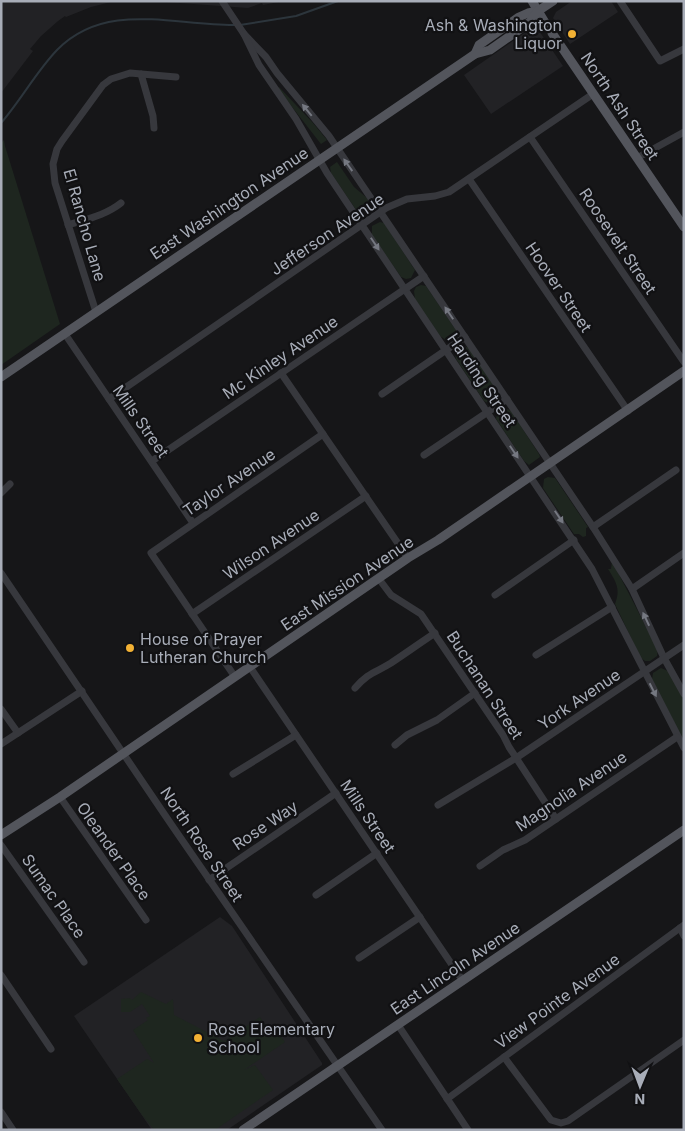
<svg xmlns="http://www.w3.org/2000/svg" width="685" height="1131" viewBox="0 0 685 1131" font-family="Inter,sans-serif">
	<rect width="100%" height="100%" fill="#161618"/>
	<!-- built -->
	<g fill="#222225">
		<polygon points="1,1 115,1 91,7 66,17 65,16 58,21 41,36 30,49 33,51 1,93"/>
		<polygon points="152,1 284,1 263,5 262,3 248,8"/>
		<polygon points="572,1 611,1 618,12 570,44 553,18 556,12"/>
		<polygon points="533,27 537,28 563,66 491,114 464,75"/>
		<polygon points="220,917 232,926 322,1063 322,1065 227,1130 152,1130 74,1016"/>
	</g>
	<!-- green -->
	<g fill="#1e261f">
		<polygon points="279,87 313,123 327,140 321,144 278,89"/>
		<polygon points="4,140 5,146 60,324 1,365 1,143"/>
		<path d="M 337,162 L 354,187 L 367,198 L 373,207 C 371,215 366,218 359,214 L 331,173 L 330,167 Z"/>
		<polygon points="380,222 384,223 415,270 411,278 406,279 401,277 372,235 372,226"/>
		<polygon points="421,285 426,286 456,330 453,338 446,340 440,336 415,299 414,291 416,287"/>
		<polygon points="460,346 465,346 470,349 497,390 498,395 495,401 488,403 484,401 456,359 455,352"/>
		<polygon points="506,408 511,411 539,454 540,457 529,465 524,461 496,419 497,412 501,409"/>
		<polygon points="548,477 555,478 588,527 586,528 586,536 583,537 579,534 574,534 543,488 544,479"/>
		<path d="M 612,561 L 658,650 L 657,656 L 650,661 L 645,661 L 640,657 L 615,604 C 621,589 616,582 608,569 L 611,569 Z"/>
		<polygon points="661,668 668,671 684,700 684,741 652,679 653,673"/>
		<polygon points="141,992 166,1004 173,999 174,1015 224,1041 260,1017 272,1035 278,1032 285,1042 244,1070 255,1065 273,1090 215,1130 154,1130 142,1115 117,1079 147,1059 154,1063 133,1030 148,1020 146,1018 150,1016 142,1004 130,1012 121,1012 121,999 130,998 132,1000"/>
	</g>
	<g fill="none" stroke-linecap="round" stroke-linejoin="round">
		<!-- stream -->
		<g stroke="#2c353c" stroke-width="2">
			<polyline points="240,25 296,16 338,1"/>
			<path d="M 1,123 C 21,100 36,72 57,50 C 106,0 174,26 236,25"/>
		</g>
		<!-- minor -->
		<g stroke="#37383d" stroke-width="7">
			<polyline points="222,1 244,34 266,57 277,73 329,136 593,527 632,589 664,658 684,694"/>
			<polyline points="620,1 660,61 684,49"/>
			<polyline points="244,34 259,65 296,119 327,173 592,569 684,748"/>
			<polyline points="141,74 153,116 154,128"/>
			<polyline points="530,137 684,362"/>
			<polyline points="637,158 684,132"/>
			<polyline points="469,179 628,411"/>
			<path d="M 68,225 C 87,219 106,215 121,203"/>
			<polyline points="96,312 55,183 53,164 57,149 62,141 103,85 111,79 130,73 176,77"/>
			<polyline points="65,334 193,523"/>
			<polyline points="281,373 408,558"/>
			<polyline points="382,394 465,337"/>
			<polyline points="109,399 386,208 407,199 435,196 449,192 593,94"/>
			<polyline points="424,455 507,399"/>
			<polyline points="152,461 424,276"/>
			<polyline points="1,493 10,484"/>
			<polyline points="593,527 676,470"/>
			<polyline points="1,573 171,824 382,1130"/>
			<polyline points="379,579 391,595 421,614 503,735 509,747 556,819"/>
			<polyline points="632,589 684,553"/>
			<polyline points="495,595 574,540"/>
			<polyline points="192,614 366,496"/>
			<polyline points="536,655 612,607"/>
			<polyline points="250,667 463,981"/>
			<polyline points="235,677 151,553 323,434"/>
			<path d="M 355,688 C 369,672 375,673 391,663 C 406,653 420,643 435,633"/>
			<polyline points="1,709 18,733"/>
			<polyline points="1,744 82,691"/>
			<polyline points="395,745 407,735 437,720 475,693"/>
			<polyline points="233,774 296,735"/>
			<polyline points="60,797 146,920"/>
			<polyline points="438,805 516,758 684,645"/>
			<polyline points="1,845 84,962"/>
			<polyline points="480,866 503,850 525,840 677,737"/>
			<polyline points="209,880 336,793"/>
			<polyline points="316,895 377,853"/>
			<polyline points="680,928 684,936"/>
			<polyline points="359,958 420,917"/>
			<polyline points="1,975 51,1049"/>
			<polyline points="398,1025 468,1130"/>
			<polyline points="504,1057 551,1120 561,1123 568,1121 684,1040"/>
			<polyline points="447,1099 684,925"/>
			<polyline points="1,1112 13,1130"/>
		</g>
		<!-- major -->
		<g stroke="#53555c" stroke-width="9">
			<polyline points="532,1 549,29"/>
			<polyline points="552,33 684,227"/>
			<polyline points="475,54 479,45 519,17 528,13 538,11"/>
			<polyline points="1,377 475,54 490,50 530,22 538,11 553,1"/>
			<polyline points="1,835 60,797 408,558 438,540 684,371"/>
			<polyline points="243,1130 684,830"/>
		</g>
	</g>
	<!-- one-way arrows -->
	<defs><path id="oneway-solid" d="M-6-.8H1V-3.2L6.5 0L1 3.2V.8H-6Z" transform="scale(1.25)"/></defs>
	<g fill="#757881">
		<use href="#oneway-solid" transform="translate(307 110) rotate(-129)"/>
		<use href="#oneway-solid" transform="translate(348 165) rotate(-125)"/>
		<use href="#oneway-solid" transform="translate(375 244) rotate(56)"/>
		<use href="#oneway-solid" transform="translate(449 313) rotate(-124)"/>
		<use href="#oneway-solid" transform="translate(514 452) rotate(56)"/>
		<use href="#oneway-solid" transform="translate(559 517) rotate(56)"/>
		<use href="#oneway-solid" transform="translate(646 619) rotate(-115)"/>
		<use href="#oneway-solid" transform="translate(653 690) rotate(63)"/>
	</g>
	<!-- markers -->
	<g fill="#f2b134" stroke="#111113" stroke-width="2">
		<circle cx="572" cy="34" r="5"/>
		<circle cx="130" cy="648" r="5"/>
		<circle cx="198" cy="1038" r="5"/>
	</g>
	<g text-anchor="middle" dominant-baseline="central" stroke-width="4.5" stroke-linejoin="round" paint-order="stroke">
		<!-- poi labels -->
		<g font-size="16" fill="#a8adb8" stroke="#111113" text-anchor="start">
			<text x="562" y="25" text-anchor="end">Ash &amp; Washington<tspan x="562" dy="18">Liquor</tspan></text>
			<text x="140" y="639">House of Prayer<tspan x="140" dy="18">Lutheran Church</tspan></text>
			<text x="208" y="1029">Rose Elementary<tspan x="208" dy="18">School</tspan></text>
		</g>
		<!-- street labels -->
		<g font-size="16" fill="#a8adb8" stroke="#111113">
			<text transform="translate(620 106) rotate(56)">North Ash Street</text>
			<text transform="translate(229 203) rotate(-34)">East Washington Avenue</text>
			<text transform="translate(85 225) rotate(74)">El Rancho Lane</text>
			<text transform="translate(327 234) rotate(-34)">Jefferson Avenue</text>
			<text transform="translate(618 241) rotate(56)">Roosevelt Street</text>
			<text transform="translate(559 287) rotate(56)">Hoover Street</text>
			<text transform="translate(280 357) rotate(-34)">Mc Kinley Avenue</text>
			<text transform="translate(482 380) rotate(56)">Harding Street</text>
			<text transform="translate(141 421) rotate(55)">Mills Street</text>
			<text transform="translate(229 482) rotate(-34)">Taylor Avenue</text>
			<text transform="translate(271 544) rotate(-34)">Wilson Avenue</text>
			<text transform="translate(347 583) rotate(-34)">East Mission Avenue</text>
			<text transform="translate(485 685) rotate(57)">Buchanan Street</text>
			<text transform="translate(579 699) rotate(-34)">York Avenue</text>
			<text transform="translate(571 791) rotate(-34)">Magnolia Avenue</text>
			<text transform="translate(368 816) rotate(56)">Mills Street</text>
			<text transform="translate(265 825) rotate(-34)">Rose Way</text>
			<text transform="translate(202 844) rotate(56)">North Rose Street</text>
			<text transform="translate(114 851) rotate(55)">Oleander Place</text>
			<text transform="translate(54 896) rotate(55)">Sumac Place</text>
			<text transform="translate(455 968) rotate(-34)">East Lincoln Avenue</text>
			<text transform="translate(557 1001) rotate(-36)">View Pointe Avenue</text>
		</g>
	</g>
	<!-- border -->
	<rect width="685" height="1131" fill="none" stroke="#a8adb8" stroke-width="5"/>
	<!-- north arrow -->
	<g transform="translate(640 1086) rotate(181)" stroke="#111113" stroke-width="4" paint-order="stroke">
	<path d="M0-4L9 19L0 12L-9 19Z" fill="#a8adb8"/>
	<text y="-8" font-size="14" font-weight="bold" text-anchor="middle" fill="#a8adb8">N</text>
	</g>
</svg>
